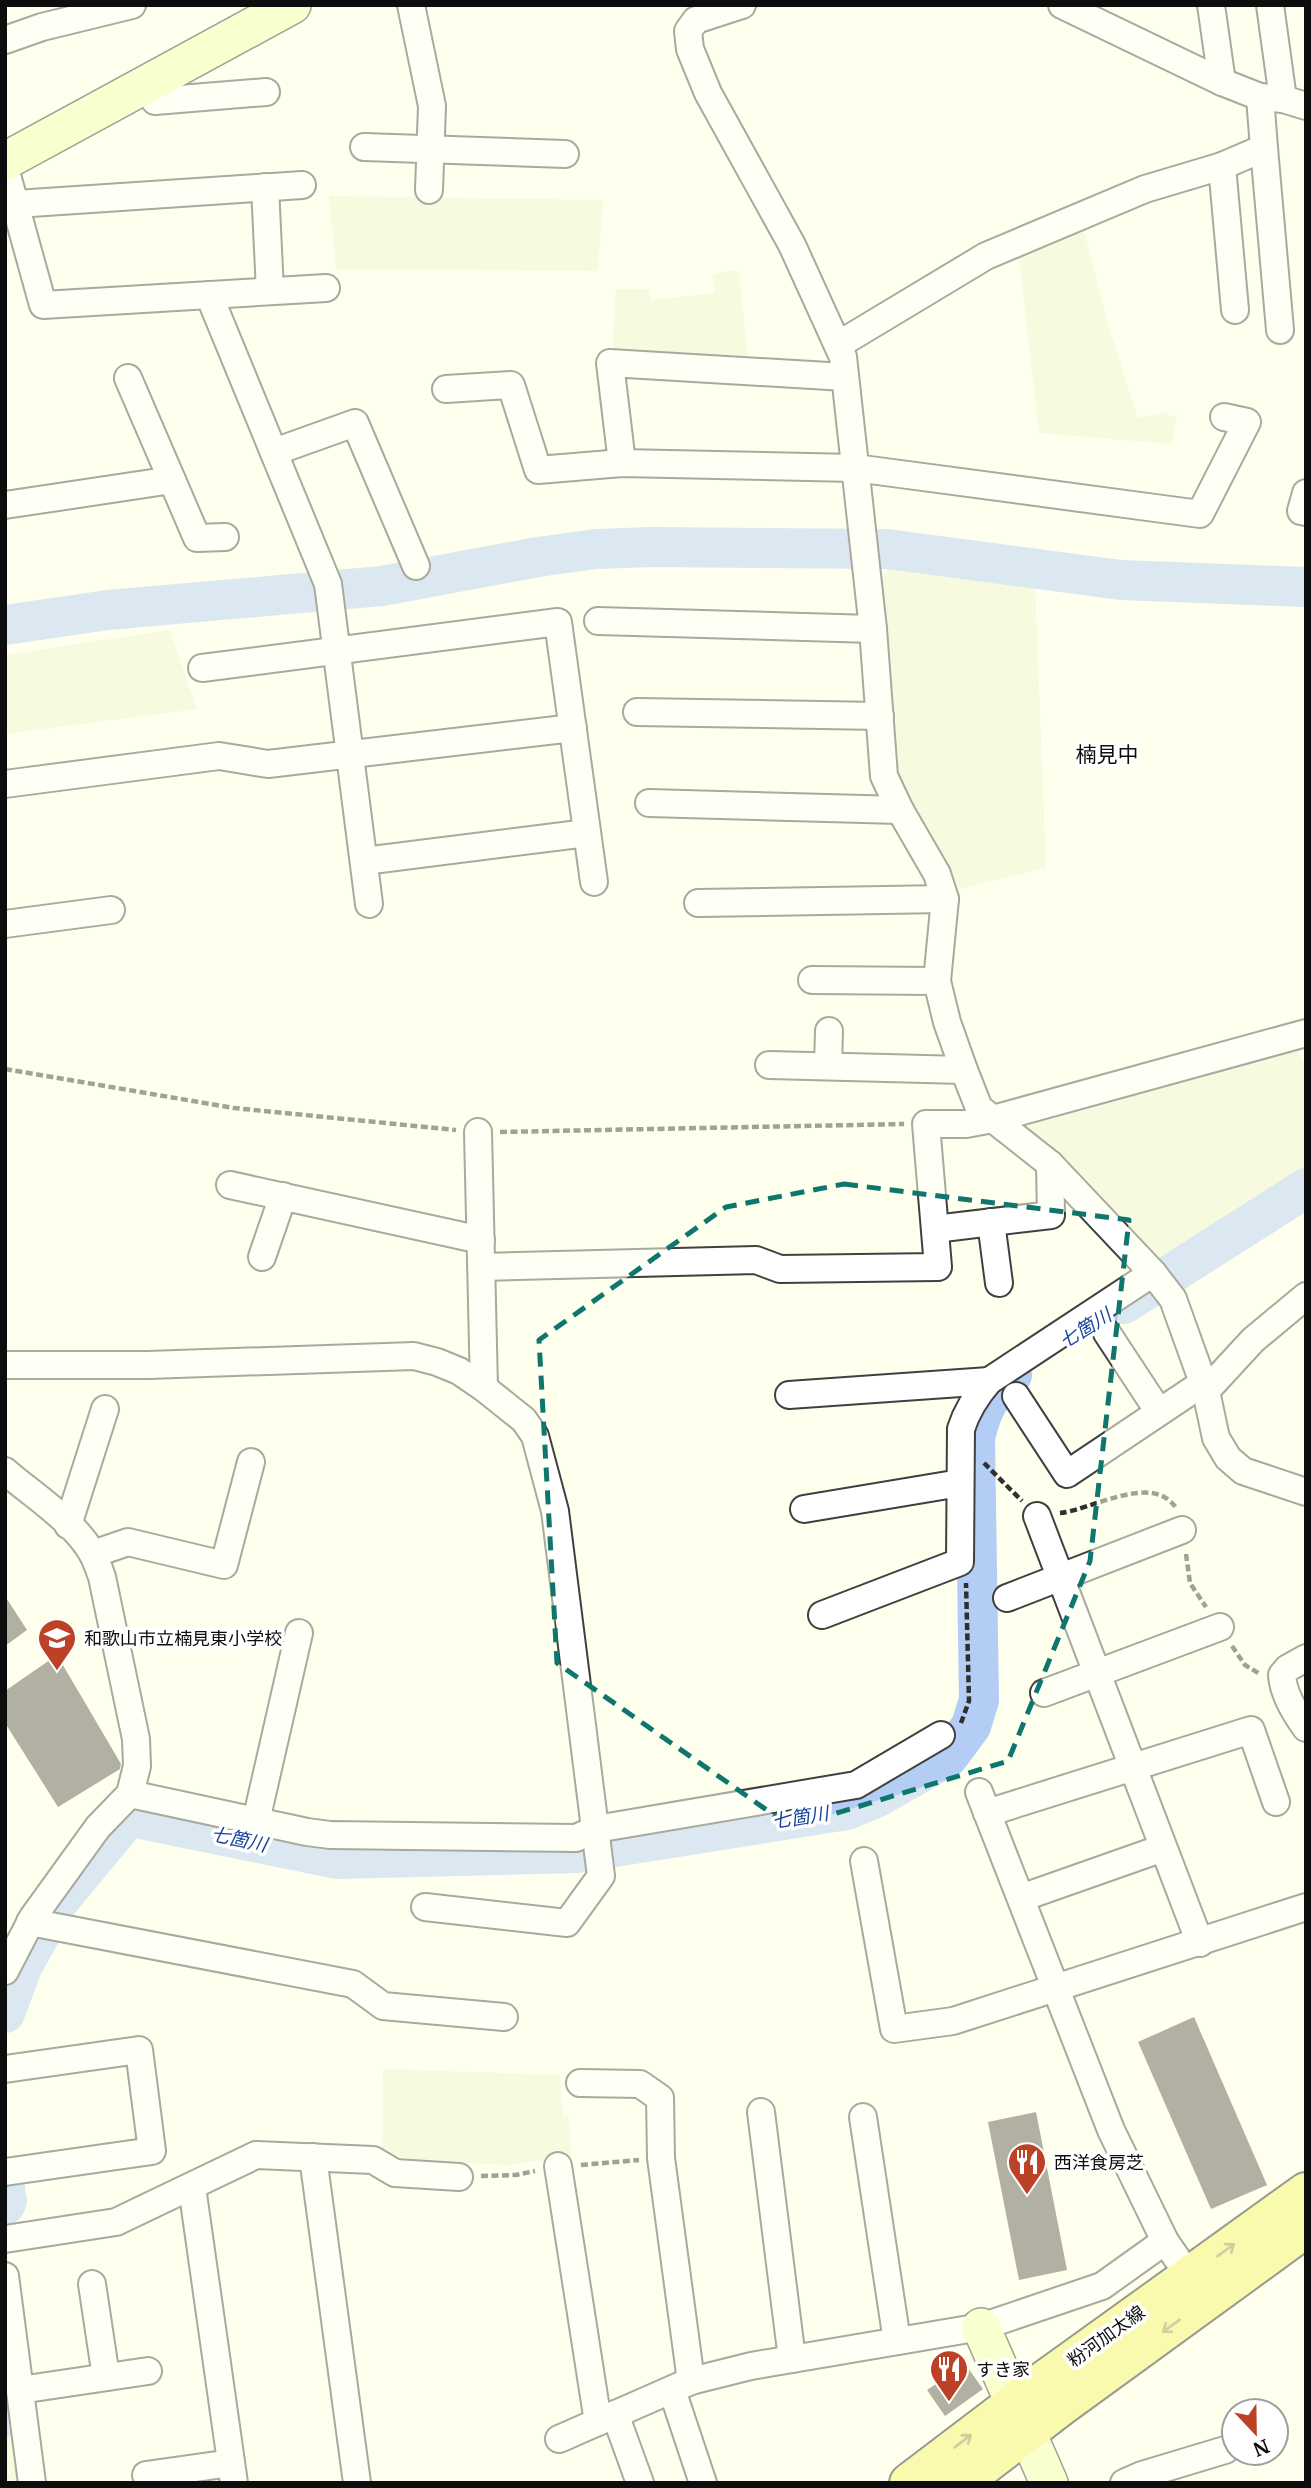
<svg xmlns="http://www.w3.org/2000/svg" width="1311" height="2488" viewBox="0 0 1311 2488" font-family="Merriweather,'Noto Sans JP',serif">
	<rect width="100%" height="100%" fill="#feffed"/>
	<!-- farmland -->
	<g fill="#eff4ce">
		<polygon points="329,196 603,200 598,271 336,269"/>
		<polygon points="1081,219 1110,331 1138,418 1167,412 1169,416 1177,415 1172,444 1039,433 1018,249"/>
		<polygon points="730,271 739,271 748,360 615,352 613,345 616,289 648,289 651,300 715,293 712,275"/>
		<polygon points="887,562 937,566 1035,582 1046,868 955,890 918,822 893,768 885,699 881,575 887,572"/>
		<polygon points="170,630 197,709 5,734 5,655"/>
		<polygon points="1295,1043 1306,1067 1306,1172 1159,1267 1012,1119"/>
		<polygon points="383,2069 560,2075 563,2117 569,2117 571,2155 508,2165 415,2160 382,2152"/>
		<polygon points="15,2428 23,2483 5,2483 5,2435"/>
	</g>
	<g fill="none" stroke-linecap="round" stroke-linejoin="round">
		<!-- river -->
		<g stroke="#b3cdf5" stroke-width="40">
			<polyline points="5,625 108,610 382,586 538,557 596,549 652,547 887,549 1121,580 1306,587"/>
			<polyline points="1124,1304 1306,1188"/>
			<path d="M 5,2013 L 22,1967 L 59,1901 L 126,1820 L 136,1818 L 337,1859 L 577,1853 L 847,1810 L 878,1797 L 948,1757 L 971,1726 L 979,1700 L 975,1438 C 982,1408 989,1395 1012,1375"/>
			<polyline points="5,2189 7,2201 5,2205"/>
			<polyline points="5,2392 9,2414 5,2417"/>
		</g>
	</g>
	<!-- building -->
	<g fill="#565149">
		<polygon points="5,1596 27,1630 5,1646"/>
		<polygon points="57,1655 121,1764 120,1769 58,1807 5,1723 5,1691"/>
		<polygon points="1194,2017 1267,2185 1211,2209 1138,2042"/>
		<polygon points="1036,2112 1067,2270 1019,2280 988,2122"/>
		<polygon points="968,2368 983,2389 945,2416 927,2390 946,2377 950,2380"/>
	</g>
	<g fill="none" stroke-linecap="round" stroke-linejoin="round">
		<defs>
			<g id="street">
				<polyline points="411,5 432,106 429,190"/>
				<polyline points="742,5 696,20 688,31 690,49 708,93 792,245 843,357 873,629 884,776 900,810 937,874 945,899 937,981 947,1022 964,1070 979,1108 1050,1164 1153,1273 1173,1299 1206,1391 1216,1438 1228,1458 1243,1471 1306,1492"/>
				<polyline points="1062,5 1222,82 1260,97 1283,99 1306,106"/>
				<polyline points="1211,5 1222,82"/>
				<polyline points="1270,5 1283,99"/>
				<polyline points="5,40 42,27 132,5"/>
				<polyline points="143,86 155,101 266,92"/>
				<polyline points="364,147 565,154"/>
				<polyline points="1264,148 1280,330"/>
				<polyline points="1222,166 1235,310"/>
				<polyline points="5,168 43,305 326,288"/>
				<polyline points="265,187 270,291"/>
				<polyline points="16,204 302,185"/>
				<polyline points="209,295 328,584 369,904"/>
				<polyline points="838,345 986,256 1145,189 1222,166 1264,148 1260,97"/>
				<polyline points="128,378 197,538 225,537"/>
				<polyline points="446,389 511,385 538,470 622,463 855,468 1200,514 1247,422 1224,417"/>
				<polyline points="274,452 355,423 416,566"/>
				<polyline points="622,463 610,363 845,377"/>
				<polyline points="1306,493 1301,511 1306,512"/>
				<polyline points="5,505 172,480"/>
				<polyline points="598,621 873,629"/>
				<polyline points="202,668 558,622 594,882"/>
				<polyline points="637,712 880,716"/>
				<polyline points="5,784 219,756 268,764 573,728"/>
				<polyline points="649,803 900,810"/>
				<polyline points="364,861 587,833"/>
				<polyline points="698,903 945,899"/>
				<polyline points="5,924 111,910"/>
				<polyline points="812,980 937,981"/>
				<polyline points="769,1065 964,1070"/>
				<polyline points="828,1066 829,1031"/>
				<polyline points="478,1132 484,1388"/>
				<polyline points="230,1185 481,1240"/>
				<polyline points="991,1222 999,1283"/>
				<polyline points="935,1229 1051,1215 1050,1164"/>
				<polyline points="262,1257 283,1196"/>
				<polyline points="482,1267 756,1260 780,1269 938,1267 926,1124 966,1124 993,1119 1306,1033"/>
				<polyline points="1107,1333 1159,1412"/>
				<polyline points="5,1365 148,1365 414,1356 437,1362 459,1371 484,1388 524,1420 535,1436 555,1511 601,1876 567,1923 425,1907"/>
				<polyline points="1206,1391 1253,1340 1306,1296"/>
				<polyline points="789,1395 989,1381"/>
				<polyline points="1016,1396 1067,1474 1203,1383"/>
				<path d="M 5,1471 C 34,1496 71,1519 91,1551 C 96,1559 99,1569 102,1577 L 136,1739 L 137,1766 L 130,1794 L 98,1827 L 33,1917 L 5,1971"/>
				<polyline points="804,1509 960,1483"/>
				<polyline points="1037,1516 1200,1943"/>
				<polyline points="68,1525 105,1409"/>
				<polyline points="93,1554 128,1542 224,1565 251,1462"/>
				<polyline points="1007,1598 1182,1530"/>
				<path d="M 822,1615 L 960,1562 L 961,1429 C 967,1410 976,1396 989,1381 L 1153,1273"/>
				<path d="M 1306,1658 L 1288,1668 L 1282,1675 C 1283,1694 1295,1713 1306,1728"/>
				<polyline points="1044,1693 1220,1627"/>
				<polyline points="979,1792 1111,2130 1165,2241 1189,2276"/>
				<polyline points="130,1794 307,1832 330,1835 576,1838 596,1829 856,1785 941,1735"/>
				<polyline points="987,1813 1251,1730 1276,1802"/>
				<polyline points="256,1821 299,1633"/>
				<polyline points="864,1861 894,2029 953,2021 1306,1907"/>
				<polyline points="1021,1898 1163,1848"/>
				<polyline points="30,1922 353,1984 383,2006 504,2017"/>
				<polyline points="5,2069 139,2050 152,2151 5,2172"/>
				<polyline points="580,2083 640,2084 660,2098 661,2158 691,2381"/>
				<polyline points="761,2112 792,2359"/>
				<polyline points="863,2117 897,2341"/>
				<polyline points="313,2157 357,2483"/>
				<polyline points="558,2166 598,2422"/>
				<polyline points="192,2187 234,2483"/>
				<polyline points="5,2239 116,2222 256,2155 373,2160 395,2173 459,2177"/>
				<polyline points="5,2276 32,2483"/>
				<polyline points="92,2284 106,2377"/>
				<polyline points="20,2390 148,2371"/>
				<polyline points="672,2390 703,2483"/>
				<polyline points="615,2414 640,2483"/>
				<polyline points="559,2439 691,2381 751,2366 981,2327 1102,2286 1165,2241"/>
				<polyline points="146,2475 231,2463"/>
				<polyline points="1124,2483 1142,2475 1225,2450"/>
			</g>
			<g id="secondary">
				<polyline points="5,161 292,5"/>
				<polyline points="981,2327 1049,2483"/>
			</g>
			<g id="primary">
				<polyline points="909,2483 1042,2382 1306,2192"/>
				<polyline points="961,2483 1060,2407 1306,2228"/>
			</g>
		</defs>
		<!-- street casing -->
		<use href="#street" stroke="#404040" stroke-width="30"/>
		<!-- secondary casing -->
		<use href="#secondary" stroke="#2f2f2f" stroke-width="40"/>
		<!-- primary casing -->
		<use href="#primary" stroke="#1e1e1e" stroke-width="42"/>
		<!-- path -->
		<g stroke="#2f2f2f" stroke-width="4.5" stroke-dasharray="7 3.5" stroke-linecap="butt">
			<polyline points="5,1069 234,1108 456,1130"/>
			<polyline points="500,1132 904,1124"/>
			<polyline points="984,1463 1022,1501"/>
			<path d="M 1060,1513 C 1091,1510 1153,1472 1176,1508"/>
			<polyline points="1186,1554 1190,1583 1206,1607"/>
			<polyline points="1232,1646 1245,1665 1260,1674"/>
			<polyline points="961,1723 969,1701 966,1583"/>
			<polyline points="581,2165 639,2160"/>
			<polyline points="481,2176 516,2175 535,2171"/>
		</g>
		<!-- street -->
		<use href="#street" stroke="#fff" stroke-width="26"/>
		<!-- secondary -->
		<use href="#secondary" stroke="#f4fea9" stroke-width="37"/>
		<!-- primary -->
		<use href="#primary" stroke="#f7f465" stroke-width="38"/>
	</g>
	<!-- one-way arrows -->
	<defs><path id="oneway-shaft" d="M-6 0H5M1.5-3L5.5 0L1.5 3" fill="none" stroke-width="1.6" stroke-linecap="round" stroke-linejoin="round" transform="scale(1.75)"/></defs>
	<g stroke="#999842">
		<use href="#oneway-shaft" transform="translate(1226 2250) rotate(-36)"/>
		<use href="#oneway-shaft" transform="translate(1171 2326) rotate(144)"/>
		<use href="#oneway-shaft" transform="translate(963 2441) rotate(-37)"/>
	</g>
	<!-- marked area -->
	<path d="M0 0H1311V2488H0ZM 844,1184 L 1129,1220 L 1090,1561 L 1008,1761 L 791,1827 L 557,1663 L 539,1340 L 726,1207 Z" fill="#feffed" fill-opacity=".55" fill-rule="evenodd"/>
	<path fill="none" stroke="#0f766e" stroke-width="5" stroke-dasharray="14 9" stroke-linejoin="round" d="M 844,1184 L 1129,1220 L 1090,1561 L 1008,1761 L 791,1827 L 557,1663 L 539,1340 L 726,1207 Z"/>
	<!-- icons -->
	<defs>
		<symbol id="school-pin" viewBox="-11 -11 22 30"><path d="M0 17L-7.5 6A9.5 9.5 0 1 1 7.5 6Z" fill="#bc4126" stroke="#fff"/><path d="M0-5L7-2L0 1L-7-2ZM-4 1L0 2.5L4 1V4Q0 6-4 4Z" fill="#fff"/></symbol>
		<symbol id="restaurant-pin" viewBox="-11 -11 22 30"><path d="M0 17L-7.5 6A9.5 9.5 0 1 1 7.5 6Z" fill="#bc4126" stroke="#fff"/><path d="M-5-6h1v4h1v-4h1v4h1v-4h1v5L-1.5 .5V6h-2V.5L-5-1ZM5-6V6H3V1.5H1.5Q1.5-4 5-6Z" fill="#fff"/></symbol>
	</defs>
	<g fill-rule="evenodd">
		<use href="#school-pin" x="35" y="1616" width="44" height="60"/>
		<use href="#restaurant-pin" x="1005" y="2140" width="44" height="60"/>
		<use href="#restaurant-pin" x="927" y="2347" width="44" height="60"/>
	</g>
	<g text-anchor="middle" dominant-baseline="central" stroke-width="7" stroke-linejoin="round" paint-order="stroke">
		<!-- poi labels -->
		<g font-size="18" fill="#0d0d0d" stroke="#fff" text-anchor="start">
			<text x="84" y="1638">和歌山市立楠見東小学校</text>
			<text x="1054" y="2162">西洋食房芝</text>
			<text x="976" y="2369">すき家</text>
		</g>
		<!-- street labels -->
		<g font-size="18" fill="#0d0d0d" stroke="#fff">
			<text transform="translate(1106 2336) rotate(-36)">粉河加太線</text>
		</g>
		<!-- water labels -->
		<g font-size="19" font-style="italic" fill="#18459e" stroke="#fff">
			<text transform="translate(1085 1328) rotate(-32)">七箇川</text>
			<text transform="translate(800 1817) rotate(-9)">七箇川</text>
			<text transform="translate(239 1839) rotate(12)">七箇川</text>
		</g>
		<!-- quarter labels -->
		<g font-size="21" fill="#0d0d0d" stroke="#fff">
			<text x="1107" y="754">楠見中</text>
		</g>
	</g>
	<!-- border -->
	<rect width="1311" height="2488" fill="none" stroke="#0d0d0d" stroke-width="14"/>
	<!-- north arrow -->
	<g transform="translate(1255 2432) rotate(158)"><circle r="33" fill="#ffffff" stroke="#9e9e9e" stroke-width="2"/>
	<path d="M0-5L12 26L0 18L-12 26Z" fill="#bc4126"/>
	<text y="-10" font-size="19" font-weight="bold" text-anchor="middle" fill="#0d0d0d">N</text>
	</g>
</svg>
